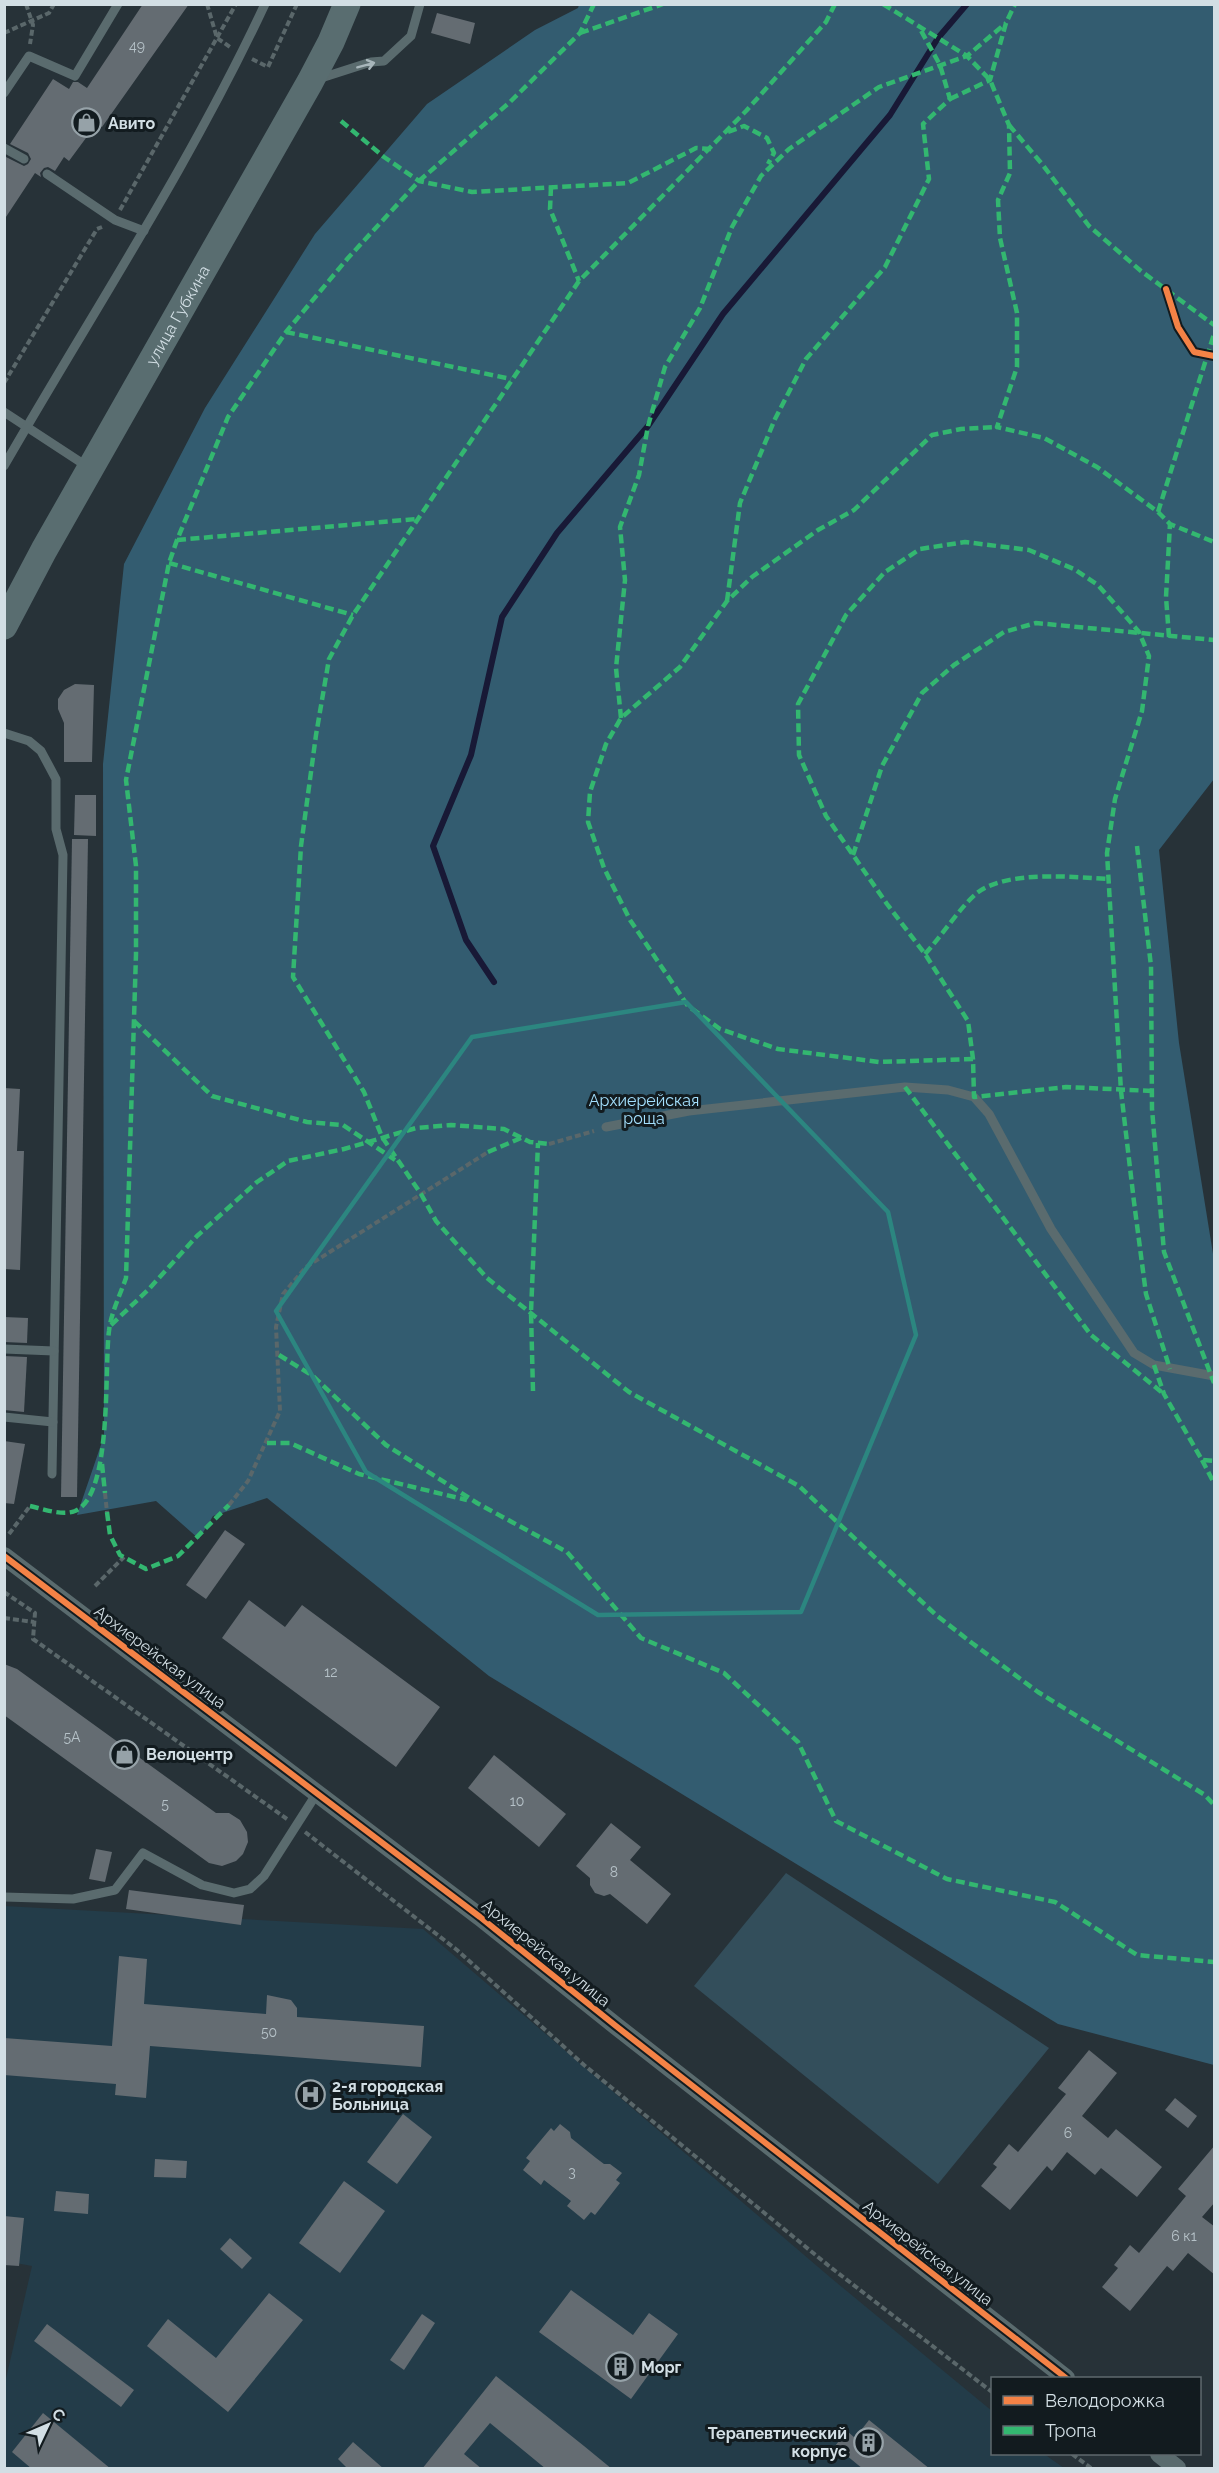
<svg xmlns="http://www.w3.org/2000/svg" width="1219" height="2473" viewBox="0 0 1219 2473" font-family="Raleway,sans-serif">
	<rect width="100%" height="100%" fill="#273238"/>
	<!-- built -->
	<polygon fill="#233c49" points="4,1906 423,1929 831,2278 992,2411 992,2454 1044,2454 1064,2468 5,2468 5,2383 32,2266 5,2261"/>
	<!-- green -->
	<polygon fill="#334e5b" points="786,1873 1049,2048 938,2184 694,1986"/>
	<!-- forest -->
	<polygon fill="#335c70" points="579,5 1214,5 1214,779 1159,850 1179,1043 1214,1260 1214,2065 1058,2024 489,1676 267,1498 213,1516 199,1539 156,1501 77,1515 104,1436 103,764 124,564 205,408 315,234 427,104 535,30 578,8"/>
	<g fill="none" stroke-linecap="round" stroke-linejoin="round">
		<!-- stream -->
		<polyline stroke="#181936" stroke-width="6" points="494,982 466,940 433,846 471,755 502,617 557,533 648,426 723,314 890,115 938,38 967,4"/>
	</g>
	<!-- building -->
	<g fill="#646c72">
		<polygon points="143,4 189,4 102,127 97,123 69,161 64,157 55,171 48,167 44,168 40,173 41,177 35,173 4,220 4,156 24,166 28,164 31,159 28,153 10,144 53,79 69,89 73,82 78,82 87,88"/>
		<polygon points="437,13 475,23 470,44 431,33"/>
		<polygon points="75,684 94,685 92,762 64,762 64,723 58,709 58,699 64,690"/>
		<polygon points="75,795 96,795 96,836 74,835"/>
		<polygon points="72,839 88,839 77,1497 61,1497"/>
		<polygon points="4,1088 20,1089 17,1151 24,1151 20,1270 4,1269"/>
		<polygon points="4,1317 28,1318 27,1343 4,1342"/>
		<polygon points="4,1356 27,1357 24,1412 4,1410"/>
		<polygon points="4,1441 25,1444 14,1504 4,1503"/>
		<polygon points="225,1530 245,1544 206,1599 186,1585"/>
		<polygon points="249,1600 285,1627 302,1605 440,1707 396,1767 222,1638"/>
		<polygon points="4,1664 17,1669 216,1813 229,1813 240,1820 247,1832 248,1842 243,1854 236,1861 222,1866 209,1863 4,1715"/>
		<polygon points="494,1755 566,1814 539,1847 468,1788"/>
		<polygon points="611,1823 641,1847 630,1860 671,1894 647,1924 610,1894 604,1896 595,1893 590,1885 590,1878 576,1866"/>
		<polygon points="96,1849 112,1852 105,1882 89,1879"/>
		<polygon points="129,1890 244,1905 241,1925 126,1909"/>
		<polygon points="119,1956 147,1959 144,2004 266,2014 267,1995 291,2000 297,2008 297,2017 424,2026 421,2067 150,2046 146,2098 115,2095 116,2084 4,2075 4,2038 112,2046"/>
		<polygon points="1089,2050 1117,2073 1082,2116 1108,2138 1116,2129 1162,2167 1137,2197 1101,2168 1095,2175 1067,2152 1052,2171 1047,2166 1010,2210 981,2186 997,2167 993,2164 1009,2144 1018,2152 1066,2094 1058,2088"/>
		<polygon points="1175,2098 1197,2116 1188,2128 1165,2110"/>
		<polygon points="403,2114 432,2137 397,2184 367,2162"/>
		<polygon points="560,2124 570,2132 571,2138 596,2158 604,2164 610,2164 622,2173 616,2180 620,2183 595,2215 591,2212 584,2220 567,2206 571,2201 544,2180 541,2185 523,2170 530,2161 526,2158 551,2128 554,2131"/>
		<polygon points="1215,2145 1215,2202 1202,2217 1215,2227 1215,2275 1188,2253 1173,2271 1167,2266 1130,2311 1102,2287 1118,2268 1114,2265 1130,2245 1139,2253 1186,2196 1178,2189"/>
		<polygon points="155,2159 187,2161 186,2178 154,2177"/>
		<polygon points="344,2181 385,2211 340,2273 299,2243"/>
		<polygon points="56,2191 89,2194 88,2214 54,2211"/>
		<polygon points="4,2216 24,2218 19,2266 4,2265"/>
		<polygon points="230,2238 252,2258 242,2269 220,2249"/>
		<polygon points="571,2290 633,2335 649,2313 678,2334 631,2399 539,2332"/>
		<polygon points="269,2293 303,2320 228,2412 147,2346 168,2319 216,2358"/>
		<polygon points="422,2314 435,2323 404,2370 390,2360"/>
		<polygon points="47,2324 134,2390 121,2407 34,2341"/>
		<polygon points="496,2376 584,2446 612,2469 546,2469 490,2423 464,2454 482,2469 422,2469"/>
		<polygon points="43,2413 111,2469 32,2469 12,2452"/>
		<polygon points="869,2420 930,2469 863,2469 835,2446 847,2431 855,2438"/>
		<polygon points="353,2442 384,2469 348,2469 338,2459"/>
	</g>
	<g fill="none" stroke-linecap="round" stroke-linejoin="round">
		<!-- path -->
		<g stroke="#5a676a" stroke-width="4" stroke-dasharray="6 3" stroke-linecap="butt">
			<polyline points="26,4 33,25 30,44"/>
			<polyline points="207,4 217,38 230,47"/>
			<polyline points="4,33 49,13 54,4"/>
			<polyline points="252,59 268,67 297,4"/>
			<polyline points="120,210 236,4"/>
			<polyline points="4,383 97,229 102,227"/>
			<polyline points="549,1144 594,1131"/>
			<polyline points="105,1493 107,1512"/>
			<polyline points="229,1505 248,1481 280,1411 276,1327 283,1294 306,1267 488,1152"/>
			<polyline points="9,1534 30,1506"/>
			<polyline points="95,1586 124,1557"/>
			<polyline points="4,1592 35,1613 33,1639 287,1819"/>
			<polyline points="4,1618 34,1622"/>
			<polyline points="305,1832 457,1950 584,2065 829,2266 992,2392"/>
			<polyline points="1072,2454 1091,2468"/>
		</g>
		<!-- service -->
		<g stroke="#5a6b6e" stroke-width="9">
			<polyline points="318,79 371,62 384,61 411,36 420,4"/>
			<polyline points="4,93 29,56 75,76 118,4"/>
			<polyline points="4,148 24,159"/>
			<polyline points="47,174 115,220 144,231"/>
			<polyline points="4,412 88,467"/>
			<path d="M 4,466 C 92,313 190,165 265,4"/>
			<polyline points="4,733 29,741 41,751 56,779 56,829 63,855 52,1474"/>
			<polyline points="606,1127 689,1111 905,1087 948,1090 974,1097 989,1114 1051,1229 1134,1353 1154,1365 1214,1376"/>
			<polyline points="4,1349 54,1351"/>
			<polyline points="4,1417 53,1422"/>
			<polyline points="4,1897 73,1899 115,1890 143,1853 202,1885 234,1893 250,1889 264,1876 317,1793"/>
		</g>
		<!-- minor -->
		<g stroke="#5a6b6e" stroke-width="18">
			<polyline points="4,1556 480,1917 616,2026 1066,2378"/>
			<polyline points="1159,2454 1177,2468"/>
		</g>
		<!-- secondary -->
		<path stroke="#596d70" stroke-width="27" id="s1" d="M 4,626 L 44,550 L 310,82 L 331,42 L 347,4"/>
		<!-- quiet -->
		<g stroke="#33b770" stroke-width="4.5" stroke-dasharray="9 4.5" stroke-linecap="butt">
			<polyline points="835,4 826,22 746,111 579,281 353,615 329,659 316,735 301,846 293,977 364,1092 382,1137 421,1194 436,1221 487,1278 629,1392 799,1486 936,1615 972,1643 1038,1692 1205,1795 1214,1805"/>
			<polyline points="883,4 967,56 990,80 1009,125 1010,173 998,200 1000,238 1017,313 1017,367 997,427 1044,438 1097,467 1158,512 1170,524 1214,542"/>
			<polyline points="580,33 663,4"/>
			<polyline points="950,99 990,80 1006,23 1015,4"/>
			<polyline points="341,121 384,157 419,181 472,192 628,183 696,148 711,149"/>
			<polyline points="1009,125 1042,164 1089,226 1141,271 1214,325"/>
			<polyline points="728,132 744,126 767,138 774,153 768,164"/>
			<polyline points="551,187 550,209 579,281"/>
			<polyline points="286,332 511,379"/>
			<polyline points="1158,512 1214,334"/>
			<polyline points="177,540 416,519"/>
			<polyline points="169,563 353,615"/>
			<polyline points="727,601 740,503 775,419 806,359 885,267 929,179 923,124 950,99 940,65 919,27"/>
			<polyline points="1169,637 1166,597 1170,524"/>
			<polyline points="621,718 616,668 625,580 620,527 639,475 648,426 665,367 700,308 732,227 761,176 789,149 879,87 967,56 1006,23"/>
			<polyline points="1137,846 1151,966 1152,1109 1164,1252 1214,1383"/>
			<polyline points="853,855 882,766 922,693 954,665 1004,632 1036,623 1214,640"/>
			<path d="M 925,954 C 940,938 961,906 977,893 C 1007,870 1072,877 1109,879"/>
			<polyline points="134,1021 212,1096 307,1122 343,1125 395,1160"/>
			<polyline points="973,1059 879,1062 778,1049 720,1029 688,1006 630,920 604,868 588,822 590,792 606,744 621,718 680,667 727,601 752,577 818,530 854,510 932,435 961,429 997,427"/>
			<polyline points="905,1087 1091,1335 1164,1394"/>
			<polyline points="1152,1091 1066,1087 974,1097 973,1059 968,1021 925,954 887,904 826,816 799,755 798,704 846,615 885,572 920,549 965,542 1029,550 1074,569 1098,585 1121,611 1139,632 1149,656 1142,711 1115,799 1107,853 1121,1091 1134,1202 1146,1294 1170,1369"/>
			<polyline points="488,1152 521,1138"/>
			<polyline points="111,1325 148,1290 197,1236 257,1182 288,1161 344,1149 416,1128 451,1125 504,1129 530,1142 549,1144"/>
			<polyline points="279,1355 313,1376 386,1445 477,1503 567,1552 641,1638 724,1673 798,1742 836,1821 947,1879 1055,1902 1137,1955 1214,1962"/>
			<polyline points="1154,1365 1164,1394 1202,1460 1214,1461"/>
			<polyline points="533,1391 531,1312 538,1143"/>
			<polyline points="267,1443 290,1443 359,1474 467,1500"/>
			<polyline points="1202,1460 1214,1483"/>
			<polyline points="102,1464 105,1493"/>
			<path d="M 30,1506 C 43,1509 62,1516 75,1511 C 113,1495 104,1367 109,1331 C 111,1313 120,1295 126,1278 L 136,954 L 136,866 L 126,780 L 169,563 L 177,540 L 228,417 L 286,332 L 348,258 L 419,181 L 510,102 L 580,33 L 594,4"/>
			<polyline points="107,1512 110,1535 120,1555 146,1569 178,1556 229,1505"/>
		</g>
		<defs>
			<g id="cycleway">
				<polyline points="1166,289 1178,327 1194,352 1214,356"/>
				<polyline points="4,1556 480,1917 616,2026 1066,2378"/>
			</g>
		</defs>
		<!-- cycleway casing -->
		<use href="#cycleway" stroke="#121b1f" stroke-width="10"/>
		<!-- cycleway -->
		<use href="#cycleway" stroke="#f48246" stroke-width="6"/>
	</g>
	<!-- one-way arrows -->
	<defs><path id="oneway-shaft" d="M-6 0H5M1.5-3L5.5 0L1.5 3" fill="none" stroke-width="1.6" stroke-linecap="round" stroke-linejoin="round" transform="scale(1.5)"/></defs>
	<use stroke="#a8b6bb" href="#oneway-shaft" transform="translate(366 65) rotate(-15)"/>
	<!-- marked area -->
	<path fill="none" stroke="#2c8680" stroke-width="4.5" stroke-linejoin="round" d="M 686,1002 L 888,1212 L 916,1335 L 801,1612 L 598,1615 L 366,1472 L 276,1311 L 472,1037 Z"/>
	<!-- icons -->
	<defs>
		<symbol id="shop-ring" viewBox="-11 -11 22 22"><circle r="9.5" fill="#121b1f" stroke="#96a2a8" stroke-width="1.5"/><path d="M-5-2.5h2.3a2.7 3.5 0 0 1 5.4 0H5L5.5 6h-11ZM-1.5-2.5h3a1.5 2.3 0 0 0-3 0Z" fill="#96a2a8"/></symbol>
		<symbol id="hospital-ring" viewBox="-11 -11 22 22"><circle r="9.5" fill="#121b1f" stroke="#96a2a8" stroke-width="1.5"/><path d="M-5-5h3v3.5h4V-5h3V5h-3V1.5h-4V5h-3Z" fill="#96a2a8"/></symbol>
		<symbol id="building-ring" viewBox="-11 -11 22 22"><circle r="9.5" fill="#121b1f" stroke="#96a2a8" stroke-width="1.5"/><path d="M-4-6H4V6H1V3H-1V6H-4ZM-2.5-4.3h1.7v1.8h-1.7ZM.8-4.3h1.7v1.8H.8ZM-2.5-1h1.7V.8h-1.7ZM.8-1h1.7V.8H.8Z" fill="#96a2a8"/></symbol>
	</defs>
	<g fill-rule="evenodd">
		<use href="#shop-ring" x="70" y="106" width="33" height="33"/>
		<use href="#shop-ring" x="108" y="1738" width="33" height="33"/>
		<use href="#hospital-ring" x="294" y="2078" width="33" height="33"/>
		<use href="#building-ring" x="604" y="2350" width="33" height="33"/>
		<use href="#building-ring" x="852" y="2426" width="33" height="33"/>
	</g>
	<g text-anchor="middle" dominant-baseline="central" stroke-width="6" stroke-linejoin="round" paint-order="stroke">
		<!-- number labels -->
		<g font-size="14" fill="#b6c2c8">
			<text x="137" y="46">49</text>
			<text x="331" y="1672">12</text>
			<text x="72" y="1737">5А</text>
			<text x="517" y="1801">10</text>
			<text x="165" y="1804">5</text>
			<text x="614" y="1872">8</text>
			<text x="269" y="2032">50</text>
			<text x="1068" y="2133">6</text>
			<text x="572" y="2172">3</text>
			<text x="1184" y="2236">6 к1</text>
		</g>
		<!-- poi labels -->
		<g font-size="16" font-weight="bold" fill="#d2dee4" stroke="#121b1f" text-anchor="start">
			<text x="108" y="123">Авито</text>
			<text x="146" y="1754">Велоцентр</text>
			<text x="332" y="2086">2-я городская<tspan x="332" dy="18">Больница</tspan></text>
			<text x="641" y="2367">Морг</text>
			<text x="847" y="2433" text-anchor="end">Терапевтический<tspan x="847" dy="18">корпус</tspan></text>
		</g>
		<!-- street labels -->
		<g font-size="16" fill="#d2dee4" stroke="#121b1f">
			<text stroke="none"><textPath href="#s1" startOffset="356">улица Губкина</textPath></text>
			<text transform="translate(160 1657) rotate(37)">Архиерейская улица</text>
			<text transform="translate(546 1953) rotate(39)">Архиерейская улица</text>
			<text transform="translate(928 2253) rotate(38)">Архиерейская улица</text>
		</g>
		<!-- park labels -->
		<g font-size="16" fill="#a4e0fe" stroke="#121b1f">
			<text x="644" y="1100">Архиерейская<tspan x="644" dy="18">роща</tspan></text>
		</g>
	</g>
	<!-- border -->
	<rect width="1219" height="2473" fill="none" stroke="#d2dee4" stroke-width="12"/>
	<!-- legend -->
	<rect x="991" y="2377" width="210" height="78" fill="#121b1f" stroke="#5f696e" stroke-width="1.5"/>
	<rect x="1003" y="2396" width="30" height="9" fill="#f48246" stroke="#5f696e" stroke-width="1.5"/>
	<text x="1045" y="2407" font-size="18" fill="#d2dee4">Велодорожка</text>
	<rect x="1003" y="2426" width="30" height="9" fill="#33b770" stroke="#5f696e" stroke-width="1.5"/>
	<text x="1045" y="2437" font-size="18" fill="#d2dee4">Тропа</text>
	<!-- north arrow -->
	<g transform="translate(48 2425) rotate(46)" stroke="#121b1f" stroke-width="4.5" paint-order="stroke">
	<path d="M0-4.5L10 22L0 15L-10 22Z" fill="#d2dee4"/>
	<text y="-9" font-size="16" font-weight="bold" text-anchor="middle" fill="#d2dee4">С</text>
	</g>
</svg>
